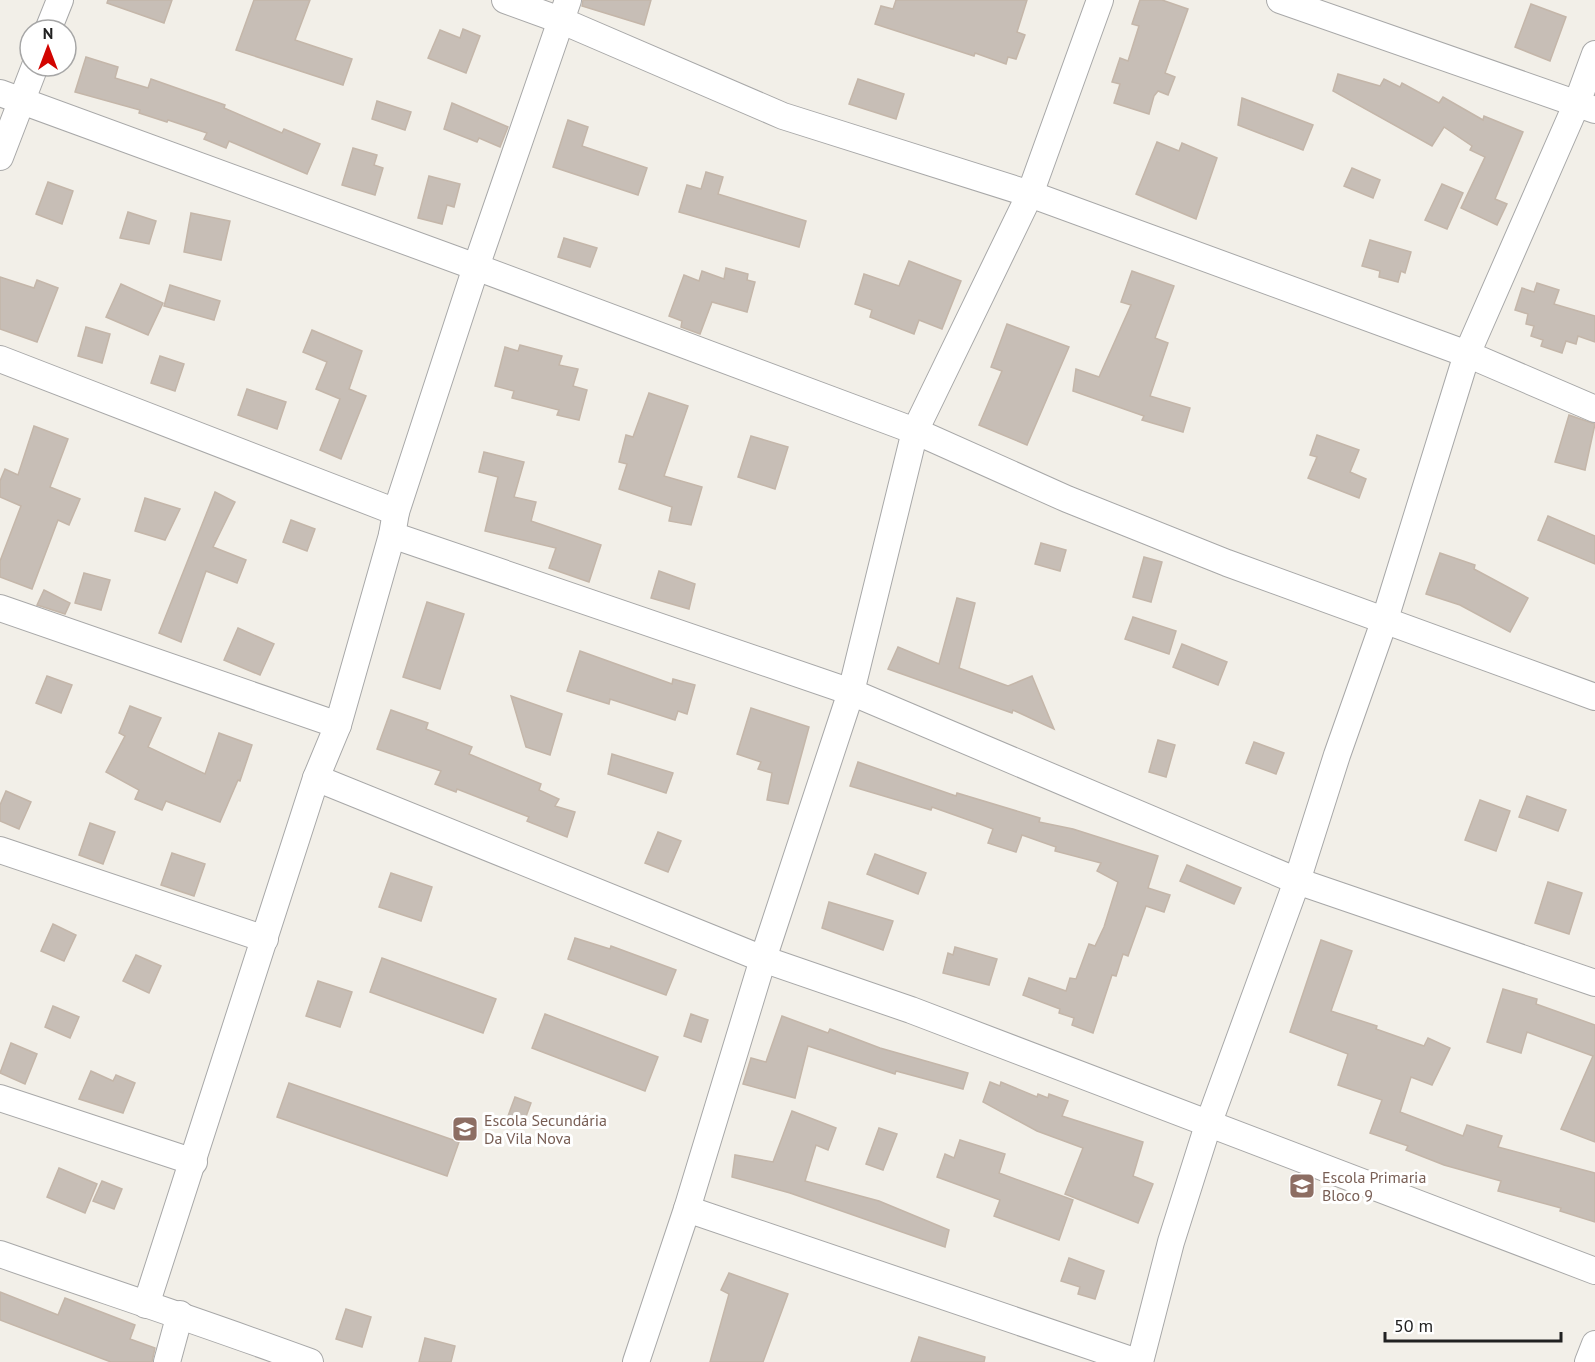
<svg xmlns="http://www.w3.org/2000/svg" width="1595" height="1362" viewBox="0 0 1595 1362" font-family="'PT Sans',sans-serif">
	<rect width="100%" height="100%" fill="#f2efe8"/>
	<!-- building -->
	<g fill="#c7beb6" stroke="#c4b6a9" stroke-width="1.5">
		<polygon points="108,0 172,0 164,23 107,3"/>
		<polygon points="254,0 310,0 295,40 352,59 343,85 236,50"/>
		<polygon points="583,0 651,0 644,25 582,6"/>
		<polygon points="896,0 1027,0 1017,32 1025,35 1016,59 1008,57 1006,64 975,53 974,56 875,24 881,6 893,9"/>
		<polygon points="1140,0 1162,0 1188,9 1165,73 1175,77 1168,95 1158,91 1154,96 1149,114 1114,103 1120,84 1112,82 1120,58 1128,61 1139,26 1132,24"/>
		<polygon points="1531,4 1566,17 1550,61 1515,47"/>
		<polygon points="463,29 480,36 466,73 428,58 440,30 460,38"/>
		<polygon points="86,57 118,67 115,78 148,88 151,79 225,105 224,108 282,133 284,129 320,144 307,174 229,141 226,148 204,139 207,133 168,120 167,122 139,113 140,110 75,92"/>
		<polygon points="1338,74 1380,86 1384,79 1400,87 1402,83 1439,103 1443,97 1483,120 1484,116 1523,132 1495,199 1507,204 1497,225 1461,208 1485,157 1470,150 1472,146 1444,127 1432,146 1333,91"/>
		<polygon points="858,79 904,94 896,119 849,104"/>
		<polygon points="1242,98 1313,125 1303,150 1238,125"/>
		<polygon points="377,101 411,112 405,130 372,119"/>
		<polygon points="452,103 508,127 500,147 479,138 477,142 444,129"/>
		<polygon points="568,120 588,127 582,146 647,168 638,195 553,167"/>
		<polygon points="1157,142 1179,151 1182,143 1217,158 1196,219 1136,194"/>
		<polygon points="353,148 377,155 374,165 383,168 375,195 342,185"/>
		<polygon points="1352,168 1380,180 1373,198 1344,186"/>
		<polygon points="706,172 723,177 718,194 806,221 799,247 679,212 687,185 701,189"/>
		<polygon points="429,176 460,184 454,207 447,205 442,224 418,218"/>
		<polygon points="48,182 73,191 62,224 36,214"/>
		<polygon points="1442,184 1463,193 1447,229 1425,220"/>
		<polygon points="128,212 156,221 149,244 120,238"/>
		<polygon points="191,213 230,221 221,260 184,252"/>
		<polygon points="564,238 597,248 590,267 558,257"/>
		<polygon points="1370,240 1411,252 1405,273 1401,271 1398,282 1379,277 1380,271 1362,266"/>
		<polygon points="909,261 961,281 942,329 919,320 914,334 870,317 872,310 855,304 864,274 899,286"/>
		<polygon points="726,268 748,274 747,280 755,282 747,312 712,302 700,334 681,327 682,321 669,316 684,275 699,281 702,271 724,279"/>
		<polygon points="1132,271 1174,286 1155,338 1168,343 1150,396 1190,408 1183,432 1142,420 1144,416 1073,391 1076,369 1099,377 1131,305 1121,302"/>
		<polygon points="0,277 34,288 37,280 58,288 37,342 0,329"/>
		<polygon points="1537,283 1559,290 1554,304 1595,316 1595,342 1578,336 1576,344 1566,341 1562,353 1541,346 1543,340 1531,336 1534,326 1526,324 1528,314 1515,310 1522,288 1534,292"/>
		<polygon points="121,284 163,303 148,335 106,317"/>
		<polygon points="170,285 220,301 214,320 164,306"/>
		<polygon points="1007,324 1069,347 1027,445 979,425 1002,371 991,367"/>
		<polygon points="86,327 110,334 102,363 78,356"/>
		<polygon points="312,330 362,351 349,389 366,396 341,459 320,450 340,399 316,389 327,362 303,352"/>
		<polygon points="520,345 562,356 559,365 578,369 573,386 587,390 579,420 557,415 559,410 512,398 514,391 495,386 505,347 518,351"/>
		<polygon points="160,356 184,364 175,391 151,383"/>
		<polygon points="247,389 286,402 277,429 238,415"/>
		<polygon points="649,393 688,406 664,476 702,487 691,525 669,521 672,507 619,489 627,464 619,462 626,435 633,437"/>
		<polygon points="1569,415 1595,424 1585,470 1555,462"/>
		<polygon points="34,426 68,439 50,487 80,499 69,525 58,520 32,589 0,577 0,561 21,506 0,497 0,481 5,469 18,475"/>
		<polygon points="1317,435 1359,450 1350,472 1366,479 1359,498 1308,478 1317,457 1310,455"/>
		<polygon points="751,436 788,447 775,489 738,477"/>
		<polygon points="484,452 524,462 514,497 536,502 531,521 601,545 589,582 549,568 556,548 485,531 498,477 479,472"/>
		<polygon points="215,492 235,502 213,547 246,560 237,583 206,571 181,642 159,633"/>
		<polygon points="145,498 180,509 165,540 135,531"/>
		<polygon points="1548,516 1595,536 1595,564 1538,540"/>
		<polygon points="291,520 315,529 307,551 283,542"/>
		<polygon points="1041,543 1066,550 1060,571 1035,564"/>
		<polygon points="1440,553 1475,565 1474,569 1528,598 1510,632 1460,605 1426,594"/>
		<polygon points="1144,557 1162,562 1151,602 1133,597"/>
		<polygon points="659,571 695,584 689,609 651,598"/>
		<polygon points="84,573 110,580 101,610 75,603"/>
		<polygon points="44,590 70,603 65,614 37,605"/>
		<polygon points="957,598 975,603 959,668 1008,686 1032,676 1054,729 1013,710 1012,713 888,669 898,647 939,664"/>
		<polygon points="427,602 464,614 440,689 403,677"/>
		<polygon points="1133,617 1176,631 1169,654 1125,639"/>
		<polygon points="238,628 274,644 260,675 224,660"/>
		<polygon points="1182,644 1227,662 1218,685 1173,667"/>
		<polygon points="580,651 672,684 673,679 695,685 687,714 678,711 675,720 610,699 609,704 567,691"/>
		<polygon points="47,676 72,685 61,713 36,703"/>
		<polygon points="511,696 562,714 550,755 526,747"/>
		<polygon points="130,706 161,718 148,747 205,774 219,733 252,745 240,781 238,780 220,822 166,801 162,810 135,799 139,790 106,772 125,736 119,733"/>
		<polygon points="751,708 809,727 788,804 767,800 772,773 758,769 761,762 737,754"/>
		<polygon points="391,710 428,723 426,729 472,747 469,754 541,784 539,790 559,799 555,806 575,812 567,837 527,821 529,817 457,789 456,792 435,784 441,771 377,749"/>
		<polygon points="1158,740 1175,745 1166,777 1149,772"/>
		<polygon points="1254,742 1284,753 1276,774 1246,763"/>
		<polygon points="612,754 673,773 666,793 608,774"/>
		<polygon points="858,762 956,796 957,793 1040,818 1039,822 1073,829 1158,856 1148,888 1170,895 1164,912 1146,906 1128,956 1123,954 1116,976 1112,975 1093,1033 1072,1025 1074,1018 1059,1013 1060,1009 1023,995 1029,978 1066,991 1070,978 1076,979 1089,944 1095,946 1104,927 1118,882 1097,871 1101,863 1055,851 1056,847 1022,835 1016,852 988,843 993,829 980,824 932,807 931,810 850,786"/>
		<polygon points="6,791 31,802 19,829 0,821 0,805"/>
		<polygon points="1527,796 1566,810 1558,831 1519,817"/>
		<polygon points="1480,800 1510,811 1496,851 1465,840"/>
		<polygon points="90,823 115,832 103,864 79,855"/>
		<polygon points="658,832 681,841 668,872 645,863"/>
		<polygon points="172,853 205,864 194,896 161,885"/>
		<polygon points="875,854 926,873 918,894 867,874"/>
		<polygon points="1187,865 1241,888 1234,904 1180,881"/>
		<polygon points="391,873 432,887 421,921 379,907"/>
		<polygon points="1548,882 1582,893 1569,934 1535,923"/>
		<polygon points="829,902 893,921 883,950 822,928"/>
		<polygon points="53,924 76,935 64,961 41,951"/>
		<polygon points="575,938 610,949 611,946 676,970 666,995 568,959"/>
		<polygon points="1321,940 1352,951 1331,1011 1377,1026 1376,1029 1424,1046 1428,1038 1450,1048 1432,1085 1411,1077 1400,1112 1463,1136 1467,1125 1502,1136 1498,1147 1595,1173 1595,1222 1560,1211 1561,1208 1498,1191 1501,1181 1444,1165 1406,1150 1408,1146 1370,1133 1382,1100 1338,1085 1348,1054 1290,1032"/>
		<polygon points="955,947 997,959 989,985 943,973 948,953 953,955"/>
		<polygon points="136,955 161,966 149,993 123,981"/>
		<polygon points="382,958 496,999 483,1033 370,992"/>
		<polygon points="318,981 352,992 340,1027 306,1016"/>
		<polygon points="1503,989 1537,999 1536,1004 1595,1025 1595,1142 1561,1129 1593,1056 1527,1032 1521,1053 1487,1042"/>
		<polygon points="53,1006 79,1017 70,1038 45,1027"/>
		<polygon points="545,1014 658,1057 645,1091 532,1048"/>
		<polygon points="691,1014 708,1020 701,1042 684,1036"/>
		<polygon points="782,1016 828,1033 830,1029 880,1048 968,1073 963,1089 896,1071 895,1074 808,1046 795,1098 743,1084 751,1058 766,1062"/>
		<polygon points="11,1043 37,1054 25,1084 0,1073"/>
		<polygon points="91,1071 113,1081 116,1075 135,1083 123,1113 79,1099"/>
		<polygon points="990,1082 1000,1086 1001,1082 1037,1097 1038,1094 1048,1098 1049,1094 1068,1101 1062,1116 1143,1142 1133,1176 1153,1184 1138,1223 1065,1194 1083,1148 1037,1131 983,1102"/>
		<polygon points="289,1083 459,1142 447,1176 277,1117"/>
		<polygon points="515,1097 531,1103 524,1122 508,1116"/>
		<polygon points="792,1111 836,1128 828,1150 816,1145 805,1181 879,1201 949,1230 945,1247 790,1193 732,1177 735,1155 773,1162"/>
		<polygon points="879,1128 897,1134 883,1170 866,1164"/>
		<polygon points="960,1140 1005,1154 999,1173 1073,1200 1059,1240 994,1216 1000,1200 937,1177 945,1154 954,1158"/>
		<polygon points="59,1168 97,1184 85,1213 47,1197"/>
		<polygon points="102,1181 122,1189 114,1209 93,1201"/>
		<polygon points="1069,1258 1104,1271 1095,1299 1078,1294 1080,1287 1061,1281"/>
		<polygon points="729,1273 788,1294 763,1362 710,1362 729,1294 721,1290"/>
		<polygon points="0,1292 58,1315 65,1298 135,1325 130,1339 155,1348 152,1362 111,1362 0,1320"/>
		<polygon points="346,1309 371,1317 362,1347 336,1339"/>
		<polygon points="919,1337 985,1357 984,1362 911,1362"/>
		<polygon points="425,1338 455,1346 451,1362 419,1362"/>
	</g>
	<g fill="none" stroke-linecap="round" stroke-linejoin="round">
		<defs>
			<g id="minor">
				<polyline points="505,0 560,20 783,116 1030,194 1467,354 1595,409"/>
				<polyline points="1280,0 1595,110"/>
				<polyline points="48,30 60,0"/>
				<polyline points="0,93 476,267 915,431 1067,499 1227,563 1595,697"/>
				<polyline points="0,157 35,66"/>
				<polyline points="0,359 396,512"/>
				<polyline points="392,535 851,692 1297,881 1595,983"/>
				<polyline points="0,608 338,725"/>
				<polyline points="316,778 763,959 911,1010 1595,1271"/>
				<polyline points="0,850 265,939"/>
				<polyline points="0,1098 194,1162"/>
				<polyline points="687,1209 1137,1362"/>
				<path d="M 0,1254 C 103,1290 207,1324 310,1362"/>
				<polyline points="146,1305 316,778 338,725 392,535 396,512 476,267 568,0"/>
				<polyline points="167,1362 180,1314"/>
				<polyline points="636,1362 687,1209 763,959 851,692 915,431 1030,194 1100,0"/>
				<polyline points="1140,1362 1171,1242 1209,1122 1297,881 1337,755 1385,619 1467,354 1577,103 1595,54"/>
				<polyline points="1588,1362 1595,1344"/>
			</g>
		</defs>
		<!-- minor casing -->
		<use href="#minor" stroke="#a8a8a8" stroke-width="28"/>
		<!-- minor -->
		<use href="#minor" stroke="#fff" stroke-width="26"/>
	</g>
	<!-- icons -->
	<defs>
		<symbol id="school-square" viewBox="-11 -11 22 22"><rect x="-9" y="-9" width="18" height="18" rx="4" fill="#8d6e63" stroke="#fff"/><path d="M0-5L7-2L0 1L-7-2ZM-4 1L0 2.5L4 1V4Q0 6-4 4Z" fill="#fff"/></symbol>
	</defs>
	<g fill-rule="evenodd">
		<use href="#school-square" x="450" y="1114" width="30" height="30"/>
		<use href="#school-square" x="1287" y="1171" width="30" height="30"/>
	</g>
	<g text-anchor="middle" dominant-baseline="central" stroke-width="6" stroke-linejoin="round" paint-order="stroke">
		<!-- education labels -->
		<g font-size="16" fill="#785e54" stroke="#fff" text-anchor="start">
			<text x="484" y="1120">Escola Secundária<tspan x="484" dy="18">Da Vila Nova</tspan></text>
			<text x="1322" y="1177">Escola Primaria<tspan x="1322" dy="18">Bloco 9</tspan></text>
		</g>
	</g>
	<!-- north arrow -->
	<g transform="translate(48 48)"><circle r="28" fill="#ffffff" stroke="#a6a6a6" stroke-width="1.5"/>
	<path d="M0-4.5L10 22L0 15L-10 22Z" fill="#d20400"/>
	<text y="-9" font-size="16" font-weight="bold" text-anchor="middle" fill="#212121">N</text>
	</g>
	<!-- scale -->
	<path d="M1385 1332v9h176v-9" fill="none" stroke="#212121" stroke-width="3"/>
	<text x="1394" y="1332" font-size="18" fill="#212121" stroke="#ffffff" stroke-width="4.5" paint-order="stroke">50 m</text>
</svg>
